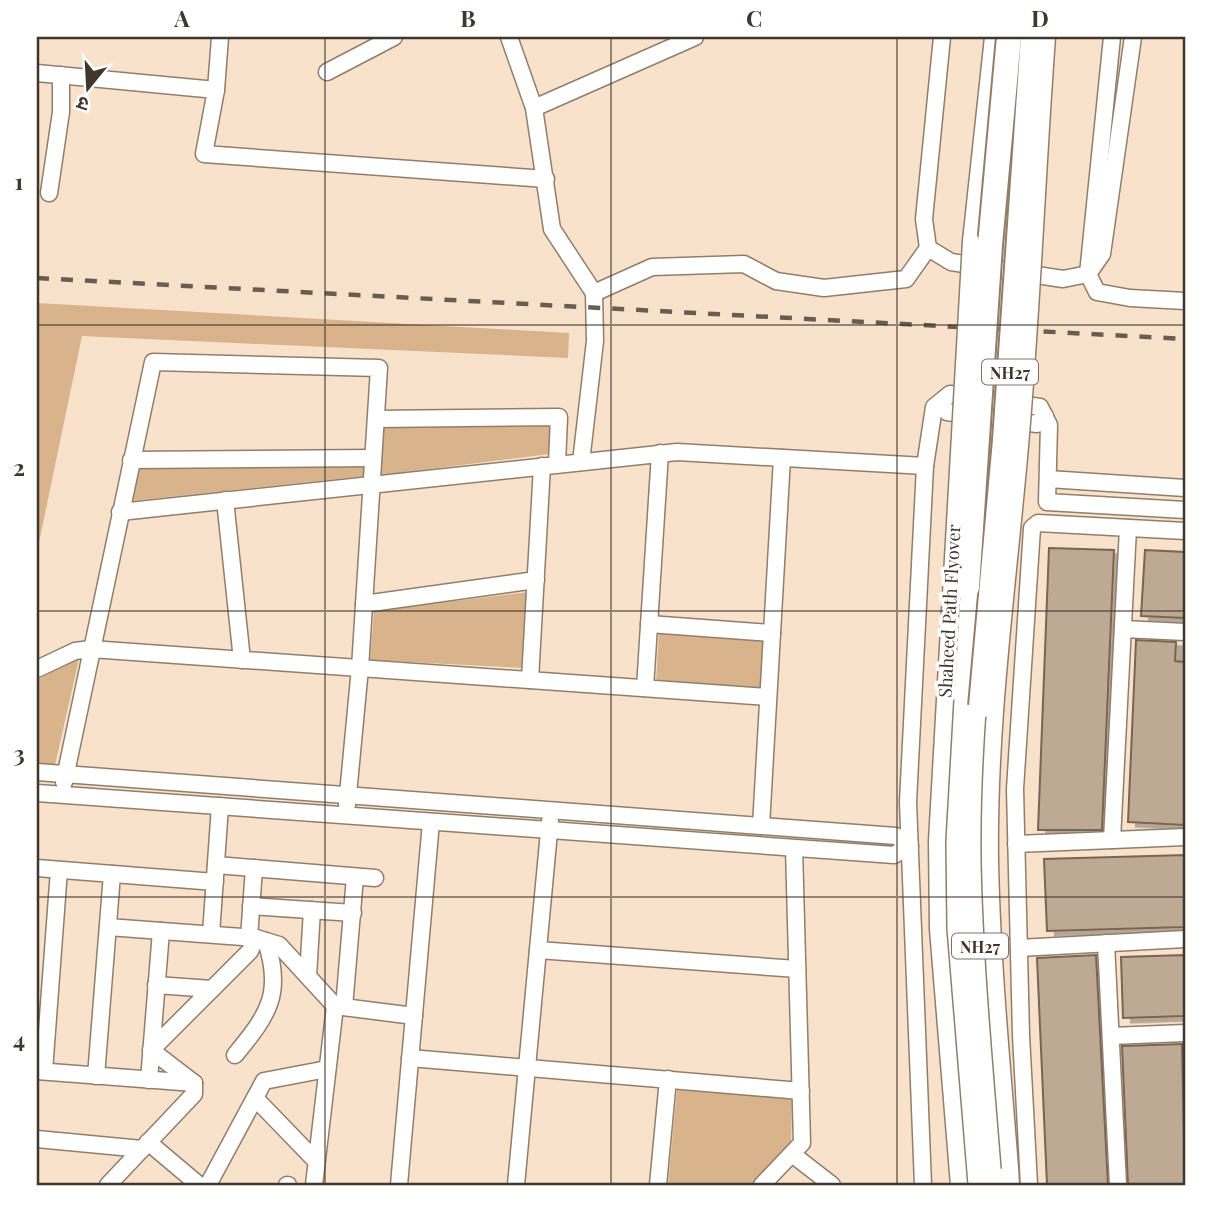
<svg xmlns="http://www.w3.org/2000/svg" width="1222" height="1222" viewBox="0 0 1222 1222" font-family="'Playfair Display','Noto Sans Devanagari',serif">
	<defs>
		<filter id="shadow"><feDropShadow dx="8" dy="4.5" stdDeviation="0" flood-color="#0004"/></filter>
	</defs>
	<rect width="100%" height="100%" fill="#f8e2cc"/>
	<!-- green -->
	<g fill="#d8b38b">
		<polygon points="37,303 569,333 568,358 82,336 37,552"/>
		<polygon points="552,424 550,454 381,475 384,427"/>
		<polygon points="366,465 366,476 130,501 136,468"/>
		<polygon points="529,592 524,668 370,660 374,611"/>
		<polygon points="659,631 764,639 761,689 656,682"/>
		<polygon points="79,659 55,765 37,764 37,680"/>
		<polygon points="677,1090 792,1098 791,1144 751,1185 668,1185"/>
	</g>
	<!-- building -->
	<g fill="#bda994" stroke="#786552" stroke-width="2" filter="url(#shadow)">
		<polygon points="1049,548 1114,550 1102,830 1038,830"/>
		<polygon points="1145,550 1185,552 1185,618 1141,616"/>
		<polygon points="1136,640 1176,642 1175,661 1185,662 1185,825 1128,822"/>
		<polygon points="1185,855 1185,927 1047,931 1044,859"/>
		<polygon points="1096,955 1108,1185 1047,1185 1037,958"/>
		<polygon points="1185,955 1185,1016 1123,1018 1121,957"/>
		<polygon points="1182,1044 1185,1185 1128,1185 1122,1046"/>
	</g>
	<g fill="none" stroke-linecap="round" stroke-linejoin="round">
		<defs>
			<g id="minor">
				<polyline points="220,37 216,90 204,154 546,179"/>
				<polyline points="509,37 534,108 552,229 594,293 595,341 581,462"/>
				<polyline points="942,37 924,219 928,248 951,262 1063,279 1088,274 1102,254 1133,37"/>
				<polyline points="1112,37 1088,274 1097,292 1130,298 1185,301"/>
				<polyline points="327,72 394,37"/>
				<polyline points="37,73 216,90"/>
				<polyline points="534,108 695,37"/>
				<polyline points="49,193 61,112 61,75"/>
				<polyline points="971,241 993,37"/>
				<polyline points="594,293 652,267 744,264 776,281 824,288 906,279 928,248"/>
				<polyline points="942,404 947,412 1037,424 1045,416"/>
				<polyline points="376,419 559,417 557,464"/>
				<polyline points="131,460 373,458"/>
				<polyline points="1048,479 1185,488"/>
				<polyline points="225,500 242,660"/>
				<polyline points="120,512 677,452 925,466"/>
				<polyline points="364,604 536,580"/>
				<polyline points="649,624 772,633"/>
				<polyline points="1123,629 1185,632"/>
				<polyline points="37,669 75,651 91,649 768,697"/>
				<polyline points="530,680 542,466"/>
				<polyline points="645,688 660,453"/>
				<polyline points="37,772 896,836 910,846 894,855 37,793"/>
				<polyline points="64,782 153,362 379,368 360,668 347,805"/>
				<polyline points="761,826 782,458"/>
				<polyline points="1112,840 1128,528"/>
				<polyline points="1016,844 1185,837"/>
				<polyline points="216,865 375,878"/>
				<polyline points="37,868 215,882"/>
				<polyline points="251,906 353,913"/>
				<polyline points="108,927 256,938 279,945 335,1006 414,1016"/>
				<polyline points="211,934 220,806"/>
				<polyline points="249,938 254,868"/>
				<polyline points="1106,943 1118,1185"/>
				<polyline points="1019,948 1185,939"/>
				<polyline points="538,950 797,969"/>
				<polyline points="308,976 312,910"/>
				<polyline points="156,985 212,989"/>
				<polyline points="344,1007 355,877"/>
				<polyline points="1111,1036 1185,1033"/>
				<path d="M 235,1055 C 269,1014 283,993 266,941"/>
				<polyline points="410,1058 801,1091"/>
				<polyline points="37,1071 194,1083"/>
				<polyline points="44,1071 59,870"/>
				<polyline points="96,1076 112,874"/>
				<polyline points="149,1080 161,931"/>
				<polyline points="194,1083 151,1050 250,951 256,938"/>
				<polyline points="255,1098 316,1161"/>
				<polyline points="37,1139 142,1149"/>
				<polyline points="148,1142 199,1185"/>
				<polyline points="792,1154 832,1185"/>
				<polyline points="1010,1168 1011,1185"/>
				<polyline points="108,1185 194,1094 194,1083"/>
				<polyline points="208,1185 264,1081 327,1069"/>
				<polyline points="287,1185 288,1185"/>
				<polyline points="314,1185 335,1006"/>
				<polyline points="399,1185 431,822"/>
				<polyline points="516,1185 550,821"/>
				<polyline points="658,1185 668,1079"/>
				<polyline points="762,1185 802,1143 794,848"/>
				<polyline points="923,1185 908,802 925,466 934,407 950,394 1040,407 1049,425 1047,502 1185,510"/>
				<polyline points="1029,1185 1021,1035 1015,789 1032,528 1038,523 1185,531"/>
			</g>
			<g id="highway">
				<polyline points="967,587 957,730 957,890 971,1185"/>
				<polyline points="981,706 977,859 993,1185"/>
			</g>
		</defs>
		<!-- minor casing -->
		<use href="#minor" stroke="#917e6a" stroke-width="19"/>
		<!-- highway casing -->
		<use href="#highway" stroke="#917e6a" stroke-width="28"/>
		<!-- minor -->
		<use href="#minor" stroke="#fff" stroke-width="16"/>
		<!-- highway -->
		<use href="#highway" stroke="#fff" stroke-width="24"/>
		<!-- rail -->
		<polyline stroke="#695d52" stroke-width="4.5" stroke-dasharray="12 12" stroke-linecap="butt" points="37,278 1185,339"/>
		<defs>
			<g id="minor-bridge">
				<path d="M 1010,1168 C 1002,1066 992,963 990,861 C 988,723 1008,584 1020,446 C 1032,310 1037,173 1047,37"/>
				<polyline points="959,1185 938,929 937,841 971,241"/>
			</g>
			<g id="highway-bridge">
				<polyline points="967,587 990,245 1009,37"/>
				<polyline points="981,706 1005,440 1033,37"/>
			</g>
		</defs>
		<!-- minor-bridge casing -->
		<use href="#minor-bridge" stroke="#917e6a" stroke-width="19" stroke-linecap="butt"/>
		<!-- highway-bridge casing -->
		<use href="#highway-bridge" stroke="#917e6a" stroke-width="28" stroke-linecap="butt"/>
		<!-- minor-bridge -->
		<use href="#minor-bridge" stroke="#fff" stroke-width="16"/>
		<!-- highway-bridge -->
		<use href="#highway-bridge" stroke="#fff" stroke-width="24"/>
	</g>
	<!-- grid -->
	<path fill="none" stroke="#3f362e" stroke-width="2" stroke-opacity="0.55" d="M 325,37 L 325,1185M 611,37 L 611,1185M 897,37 L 897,1185M 37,325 L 1185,325M 37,611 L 1185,611M 37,897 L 1185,897"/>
	<g text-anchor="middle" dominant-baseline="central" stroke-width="7" stroke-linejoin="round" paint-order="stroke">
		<!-- shield labels -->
		<g fill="#fff" stroke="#79726d" stroke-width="2">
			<rect x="982" y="359.5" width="56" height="25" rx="5"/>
			<rect x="952" y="933.5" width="56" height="25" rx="5"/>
		</g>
		<g font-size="16" font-weight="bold" fill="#3f362e">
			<text x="1010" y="372">NH27</text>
			<text x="980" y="946">NH27</text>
		</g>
		<!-- street labels -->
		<g font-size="18" fill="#3f362e" stroke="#fff">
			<text transform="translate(949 611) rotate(-87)">Shaheed Path Flyover</text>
		</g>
	</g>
	<!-- border -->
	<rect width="1222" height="1222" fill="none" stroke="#ffffff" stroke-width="77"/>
	<!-- north arrow -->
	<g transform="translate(88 88) rotate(198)" stroke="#ffffff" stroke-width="5" paint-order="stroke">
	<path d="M0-5L12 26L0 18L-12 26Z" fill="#3f362e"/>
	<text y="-10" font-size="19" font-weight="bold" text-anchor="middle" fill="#3f362e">उ</text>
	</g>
	<rect x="38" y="38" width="1146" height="1146" fill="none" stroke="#3f362e" stroke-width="2.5"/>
	<g font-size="23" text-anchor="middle" font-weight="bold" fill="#3f362e">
		<text x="182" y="27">A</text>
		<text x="468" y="27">B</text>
		<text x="754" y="27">C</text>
		<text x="1040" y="27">D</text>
		<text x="19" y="190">1</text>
		<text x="19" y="476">2</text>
		<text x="19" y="762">3</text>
		<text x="19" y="1048">4</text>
	</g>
</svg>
